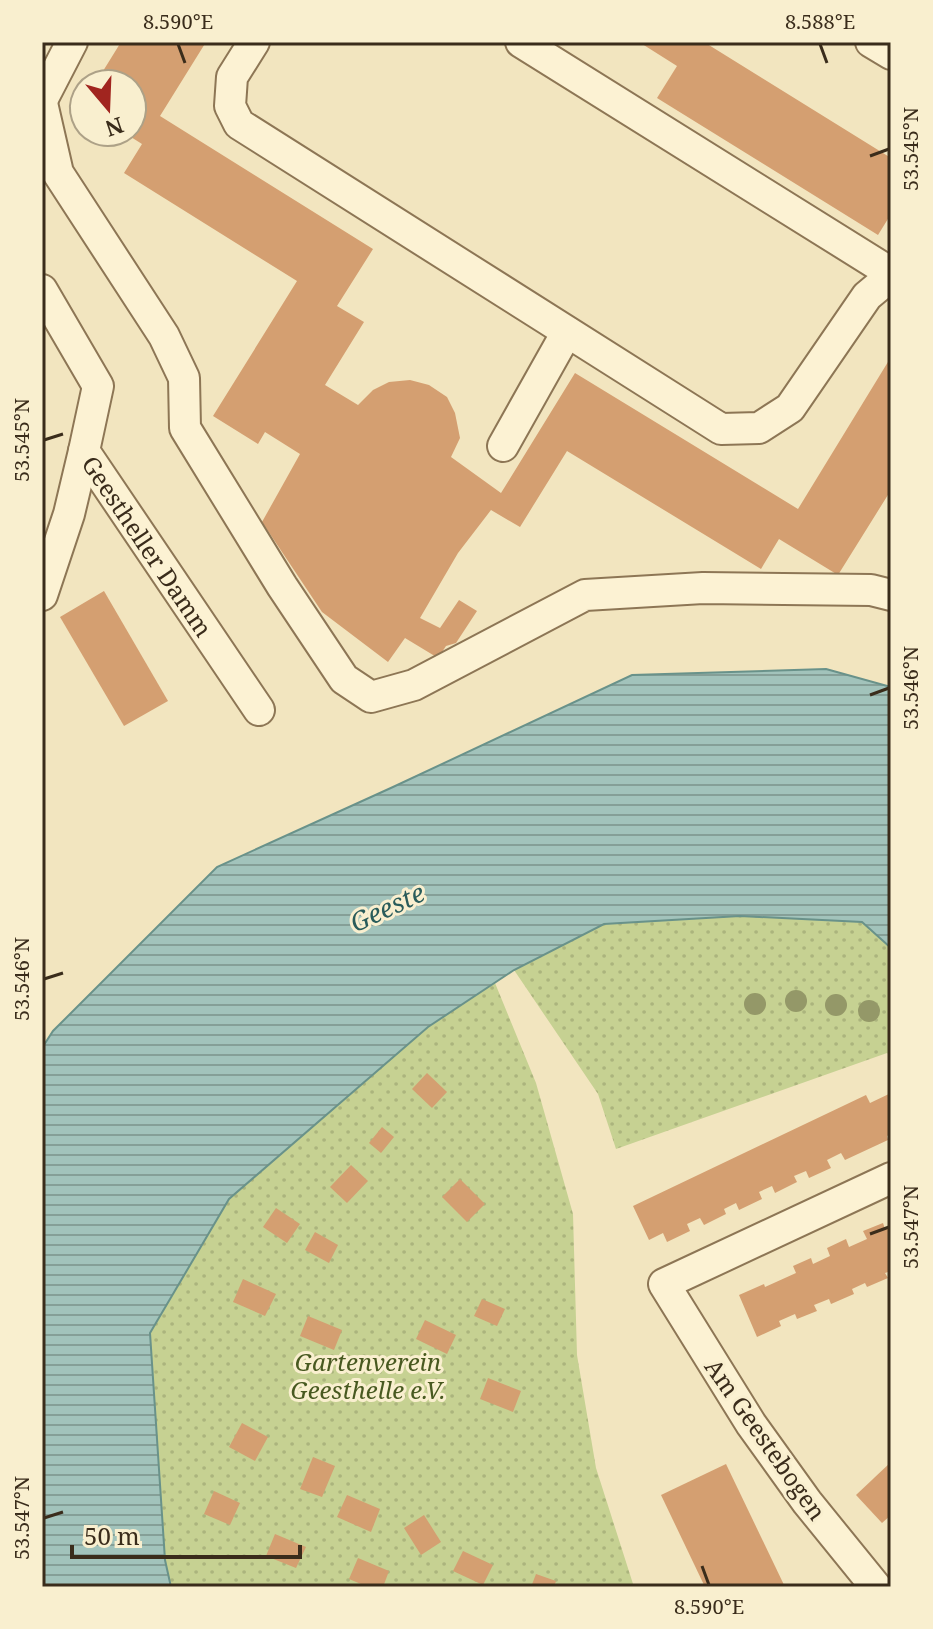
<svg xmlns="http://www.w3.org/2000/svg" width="933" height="1629" viewBox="0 0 933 1629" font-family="'Noto Serif',serif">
	<defs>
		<pattern id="park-dots" width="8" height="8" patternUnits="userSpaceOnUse" patternTransform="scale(2)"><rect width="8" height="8" fill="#c6d192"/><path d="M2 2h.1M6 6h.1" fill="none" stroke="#abb47d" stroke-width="1.8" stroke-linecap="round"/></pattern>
		<pattern id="water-rules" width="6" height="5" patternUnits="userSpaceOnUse" patternTransform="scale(2)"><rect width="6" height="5" fill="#a2c3bb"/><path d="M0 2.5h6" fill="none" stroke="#859f97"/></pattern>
	</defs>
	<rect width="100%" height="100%" fill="#f2e5bf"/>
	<!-- park -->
	<g fill="url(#park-dots)">
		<polygon points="740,916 863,922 891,948 891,1056 887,1053 616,1149 598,1094 514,970 604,924"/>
		<polygon points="495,983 536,1083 573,1214 577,1355 596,1468 634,1587 171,1587 165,1560 150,1333 229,1199 428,1027"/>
	</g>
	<!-- water -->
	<polygon fill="url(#water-rules)" stroke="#69928a" stroke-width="2" points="826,669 891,687 891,948 862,922 740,916 604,924 514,970 428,1027 229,1199 150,1333 165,1560 171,1587 42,1587 42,1048 53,1031 217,867 393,787 632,675"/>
	<!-- building -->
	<g fill="#d49f71">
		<polygon points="121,42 206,42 160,116 373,249 337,306 364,322 325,385 358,405 373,390 389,382 410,380 429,385 447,397 455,413 460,438 451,457 501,493 575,373 798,509 891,357 891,490 838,575 779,539 761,569 567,451 520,527 491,510 458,553 420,618 440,628 459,600 477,611 456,643 446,646 438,658 405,638 388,662 322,612 262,522 300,454 265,432 258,444 213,416 297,281 124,173 142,144 123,132 132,132 132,84 95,84"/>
		<polygon points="639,42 704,42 891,158 891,214 878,235 657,98 677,66"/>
		<polygon points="104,591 168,701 124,726 60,617"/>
		<polygon points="427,1073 447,1092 432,1108 412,1089"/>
		<polygon points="891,1093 891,1134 887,1136 888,1140 845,1160 841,1153 827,1160 831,1168 809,1178 806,1171 794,1176 797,1182 775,1193 772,1186 759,1192 762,1199 739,1210 736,1203 724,1209 726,1214 704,1225 700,1218 687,1224 690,1231 667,1242 663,1233 649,1240 633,1206 866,1095 870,1103"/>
		<polygon points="382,1127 394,1137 381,1153 369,1143"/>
		<polygon points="351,1165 368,1181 347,1203 330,1187"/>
		<polygon points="460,1179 485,1204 467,1222 442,1197"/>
		<polygon points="276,1208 300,1224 287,1243 263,1227"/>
		<polygon points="883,1223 885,1229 891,1226 891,1271 885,1273 888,1278 867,1287 865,1283 852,1289 854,1294 831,1304 829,1299 814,1305 817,1311 797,1319 795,1314 779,1321 781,1326 757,1337 739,1295 764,1284 765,1287 796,1273 793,1266 811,1258 813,1264 830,1256 827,1248 846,1239 849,1247 867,1239 863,1231"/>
		<polygon points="315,1232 338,1245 329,1263 305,1250"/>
		<polygon points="243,1279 276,1294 265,1316 233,1302"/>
		<polygon points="482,1299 505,1309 497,1326 474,1316"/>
		<polygon points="308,1316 342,1330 334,1350 300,1336"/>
		<polygon points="425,1320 456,1335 447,1354 416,1339"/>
		<polygon points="488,1378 521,1391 513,1412 480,1399"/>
		<polygon points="242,1423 268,1437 255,1461 229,1447"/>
		<polygon points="313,1457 335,1466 322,1497 300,1489"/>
		<polygon points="891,1462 891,1515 882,1523 856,1495"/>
		<polygon points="726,1464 785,1587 705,1587 661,1495"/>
		<polygon points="214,1491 240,1503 230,1525 204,1514"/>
		<polygon points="347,1495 380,1509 371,1532 337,1517"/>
		<polygon points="424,1515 441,1542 421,1555 404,1528"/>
		<polygon points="275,1534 306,1547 296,1568 266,1556"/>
		<polygon points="463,1551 493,1565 483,1585 453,1571"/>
		<polygon points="358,1558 389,1571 383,1587 368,1587 349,1579"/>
		<polygon points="536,1574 556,1581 554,1587 531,1587"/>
	</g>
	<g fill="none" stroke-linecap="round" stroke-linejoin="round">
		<defs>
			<g id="minor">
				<polyline points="254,42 232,77 230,106 239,124 721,429 759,428 790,408 867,296 891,276"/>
				<polyline points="521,42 891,273"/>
				<polyline points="871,42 891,54"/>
				<polyline points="42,100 72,42"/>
				<polyline points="42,103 58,173 164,336 184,378 185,428 282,586 344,679 371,697 414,685 585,595 703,588 871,590 891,595"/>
				<path id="s1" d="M 42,290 L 98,386 L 84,451 L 259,710"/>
				<polyline points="503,446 567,332"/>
				<polyline points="42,595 69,514 84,451"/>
				<polyline points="876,1587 807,1502 751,1424 664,1284 891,1178"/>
			</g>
		</defs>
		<!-- minor casing -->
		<use href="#minor" stroke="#8d7655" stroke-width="34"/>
		<!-- minor -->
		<use href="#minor" stroke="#fcf2d3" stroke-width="30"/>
	</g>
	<!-- trees -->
	<g fill="#949868">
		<circle cx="796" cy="1001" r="11"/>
		<circle cx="755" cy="1004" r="11"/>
		<circle cx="836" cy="1005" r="11"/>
		<circle cx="869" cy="1011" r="11"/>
	</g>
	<!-- ticks -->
	<path fill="none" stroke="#3a2c1b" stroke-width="3" d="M 178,44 L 185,63M 820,44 L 827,63M 870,156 L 889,149M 44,440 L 63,434M 870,695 L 889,688M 44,979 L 63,973M 870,1234 L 889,1227M 44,1518 L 63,1512M 702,1566 L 709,1585"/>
	<g text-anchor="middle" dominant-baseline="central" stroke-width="6" stroke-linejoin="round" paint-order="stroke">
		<!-- street labels -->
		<g font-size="24" fill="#3a2c1b" stroke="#f9efcf">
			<text stroke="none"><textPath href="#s1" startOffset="292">Geestheller Damm</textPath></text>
			<text transform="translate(766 1439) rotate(55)">Am Geestebogen</text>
		</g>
		<!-- park labels -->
		<g font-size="24" font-style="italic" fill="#485920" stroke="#f9efcf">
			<text x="368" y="1361">Gartenverein<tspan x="368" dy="28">Geesthelle e.V.</tspan></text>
		</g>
		<!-- water labels -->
		<g font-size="26" font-style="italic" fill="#295c5b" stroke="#f9efcf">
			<text transform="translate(387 907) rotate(-25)">Geeste</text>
		</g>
	</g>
	<!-- border -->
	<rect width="933" height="1629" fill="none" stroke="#f9efcf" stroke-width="88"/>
	<!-- north arrow -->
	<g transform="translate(108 108) rotate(161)"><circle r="38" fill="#f9efcf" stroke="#ada187" stroke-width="2"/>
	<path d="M0-6L14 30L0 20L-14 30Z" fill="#a1251f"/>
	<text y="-12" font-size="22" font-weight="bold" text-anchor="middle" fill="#3a2c1b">N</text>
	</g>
	<!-- scale -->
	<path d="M72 1545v12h228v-12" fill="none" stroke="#3a2c1b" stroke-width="4"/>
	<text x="84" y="1545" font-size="24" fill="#3a2c1b" stroke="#f9efcf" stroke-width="6" paint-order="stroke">50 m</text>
	<rect x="44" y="44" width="845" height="1541" fill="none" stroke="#3a2c1b" stroke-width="3"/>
	<g font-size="20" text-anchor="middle" fill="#3a2c1b">
		<text x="178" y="29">8.590°E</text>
		<text x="820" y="29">8.588°E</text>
		<text transform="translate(911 149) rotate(-90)" y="7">53.545°N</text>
		<text transform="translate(22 440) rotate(-90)" y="7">53.545°N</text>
		<text transform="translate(911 688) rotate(-90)" y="7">53.546°N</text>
		<text transform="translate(22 979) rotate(-90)" y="7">53.546°N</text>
		<text transform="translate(911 1227) rotate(-90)" y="7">53.547°N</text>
		<text transform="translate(22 1518) rotate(-90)" y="7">53.547°N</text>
		<text x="709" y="1614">8.590°E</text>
	</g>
</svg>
